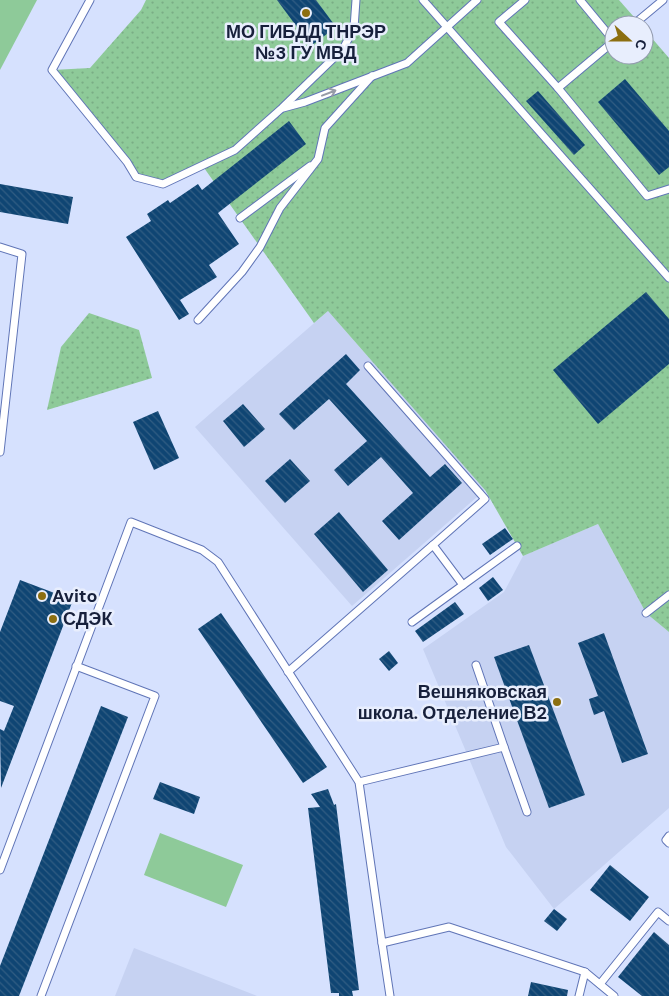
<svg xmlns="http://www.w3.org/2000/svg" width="669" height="996" viewBox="0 0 669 996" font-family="'DM Sans',sans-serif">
	<defs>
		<pattern id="park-dots" width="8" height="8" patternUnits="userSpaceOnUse" patternTransform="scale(1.25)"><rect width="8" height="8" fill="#8eca99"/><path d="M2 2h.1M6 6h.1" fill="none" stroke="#7aad85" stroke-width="1.8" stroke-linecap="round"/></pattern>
		<pattern id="building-back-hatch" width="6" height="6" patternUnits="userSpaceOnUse" patternTransform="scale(1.25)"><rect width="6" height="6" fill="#0f4573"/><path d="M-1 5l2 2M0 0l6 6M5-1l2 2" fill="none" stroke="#315d83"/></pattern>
	</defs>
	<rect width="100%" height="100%" fill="#d6e1fe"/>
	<!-- built -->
	<g fill="#c6d2f2">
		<polygon points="328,311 485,490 352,606 195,427"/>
		<polygon points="598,524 646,613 669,632 669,808 554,909 506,847 423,649 504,592 523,556"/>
		<polygon points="134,948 257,996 115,996"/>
	</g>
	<!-- park -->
	<g fill="url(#park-dots)">
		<polygon points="146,0 619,0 641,25 614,25 614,55 644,55 644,29 669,58 669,632 646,613 598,524 523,556 485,490 328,311 314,323 202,165 163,184 136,177 52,70 90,68 141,10"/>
		<polygon points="89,313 139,330 152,378 47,410 61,347"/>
	</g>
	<!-- pitch -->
	<g fill="#8eca99">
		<polygon points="0,0 37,0 0,70"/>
		<polygon points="160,833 243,865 226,907 144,875"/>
	</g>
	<!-- building -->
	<g fill="url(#building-back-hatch)">
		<polygon points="277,0 316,0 336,27 311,46"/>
		<polygon points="625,79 669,131 669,167 659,175 598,102"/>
		<polygon points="538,91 585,145 574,155 526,101"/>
		<polygon points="289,121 306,144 218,213 239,244 209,265 217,277 180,300 189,314 179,320 126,237 151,221 147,214 168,200 170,203 198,184 202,190"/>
		<polygon points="0,184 73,197 68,224 0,212"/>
		<polygon points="646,292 669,319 669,364 598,424 553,370"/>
		<polygon points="346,354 360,370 346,384 430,477 445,464 462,483 399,540 382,521 413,493 381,457 348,486 334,470 367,441 329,399 294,430 279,414"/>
		<polygon points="243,404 265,429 244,447 223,421"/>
		<polygon points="158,411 179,458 154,470 133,422"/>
		<polygon points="290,459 310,481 285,503 265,481"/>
		<polygon points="339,512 388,570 363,592 314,534"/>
		<polygon points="505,528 513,539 490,555 482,544"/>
		<polygon points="493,577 503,590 488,601 479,588"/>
		<polygon points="20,580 73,600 1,788 0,729 4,731 14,706 0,701 0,632"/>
		<polygon points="455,602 464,614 423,642 415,631"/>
		<polygon points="221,613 327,767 303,783 198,629"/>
		<polygon points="604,633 648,754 622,763 604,711 594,715 590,703 589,699 598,696 578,643"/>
		<polygon points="529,645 585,795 549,808 494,657"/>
		<polygon points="389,651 398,663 389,671 379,659"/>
		<polygon points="101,706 128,717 19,996 0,996 0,966"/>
		<polygon points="160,782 200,797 194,814 153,799"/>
		<polygon points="328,789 334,805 336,804 359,990 352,991 353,996 339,996 339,993 331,993 308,808 320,807 311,794"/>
		<polygon points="610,865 649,897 630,921 590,890"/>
		<polygon points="554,909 567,919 557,931 544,921"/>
		<polygon points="654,932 669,945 669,996 642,996 618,977"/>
		<polygon points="531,982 568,990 567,996 528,996"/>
	</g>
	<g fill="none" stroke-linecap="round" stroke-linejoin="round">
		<defs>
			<g id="lane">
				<polyline points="90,0 52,70 127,162 136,177 163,184 235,150 282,108 343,49 354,28 356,0"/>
				<polyline points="423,0 669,278"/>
				<polyline points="525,0 499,22 558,88"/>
				<polyline points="580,0 614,41"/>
				<polyline points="633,25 663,0"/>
				<polyline points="614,41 558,88 647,196 669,189"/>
				<polyline points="283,108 305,102 407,63 477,0"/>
				<polyline points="240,218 310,166"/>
				<polyline points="0,247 22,254 0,452"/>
				<polyline points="198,320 242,272 260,247 280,208 318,159 325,128 372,76"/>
				<polyline points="368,366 485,499 433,545"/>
				<polyline points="646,613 669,595"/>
				<polyline points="412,622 463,585"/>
				<polyline points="288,672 433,545 463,585 517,546"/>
				<polyline points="504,747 527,812"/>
				<polyline points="359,782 504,747 476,665"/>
				<polyline points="669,836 666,840 669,843"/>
				<polyline points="0,870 131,522 202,550 218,562 359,782 382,943 449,927 585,972 614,996"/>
				<polyline points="382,943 390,996"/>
				<polyline points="600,984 658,912 669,921"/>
				<polyline points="41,996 155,696 76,666"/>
				<polyline points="579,996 585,972"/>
			</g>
		</defs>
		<!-- lane casing -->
		<use href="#lane" stroke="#6075b7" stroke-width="9"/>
		<!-- lane -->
		<use href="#lane" stroke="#fff" stroke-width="7"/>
	</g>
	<!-- one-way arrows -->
	<defs><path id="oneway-shaft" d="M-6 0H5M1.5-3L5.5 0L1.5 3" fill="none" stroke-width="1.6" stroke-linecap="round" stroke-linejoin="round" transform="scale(1.25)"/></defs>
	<use stroke="#979ba7" href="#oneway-shaft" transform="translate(329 93) rotate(-21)"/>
	<!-- markers -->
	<g fill="#8c6f11" stroke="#e8eefd" stroke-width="2">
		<circle cx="306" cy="13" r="5"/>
		<circle cx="42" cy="596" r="5"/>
		<circle cx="53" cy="619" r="5"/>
		<circle cx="557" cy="702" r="5"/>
	</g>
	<g text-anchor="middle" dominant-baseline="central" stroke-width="5" stroke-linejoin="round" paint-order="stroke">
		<!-- poi labels -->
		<g font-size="18" font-weight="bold" fill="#17203b" stroke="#e8eefd" text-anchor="start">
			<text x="306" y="32" text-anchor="middle">МО ГИБДД ТНРЭР<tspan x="306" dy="21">№3 ГУ МВД</tspan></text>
			<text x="52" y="596">Avito</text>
			<text x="63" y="619">СДЭК</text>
			<text x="547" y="692" text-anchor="end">Вешняковская<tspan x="547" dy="21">школа. Отделение В2</tspan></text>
		</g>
	</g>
	<!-- north arrow -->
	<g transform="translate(629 40) rotate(111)"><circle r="24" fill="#e8eefd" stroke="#949caf"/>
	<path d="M0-4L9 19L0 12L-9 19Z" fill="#8c6f11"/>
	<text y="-8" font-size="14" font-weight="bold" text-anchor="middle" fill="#17203b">С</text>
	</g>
</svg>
